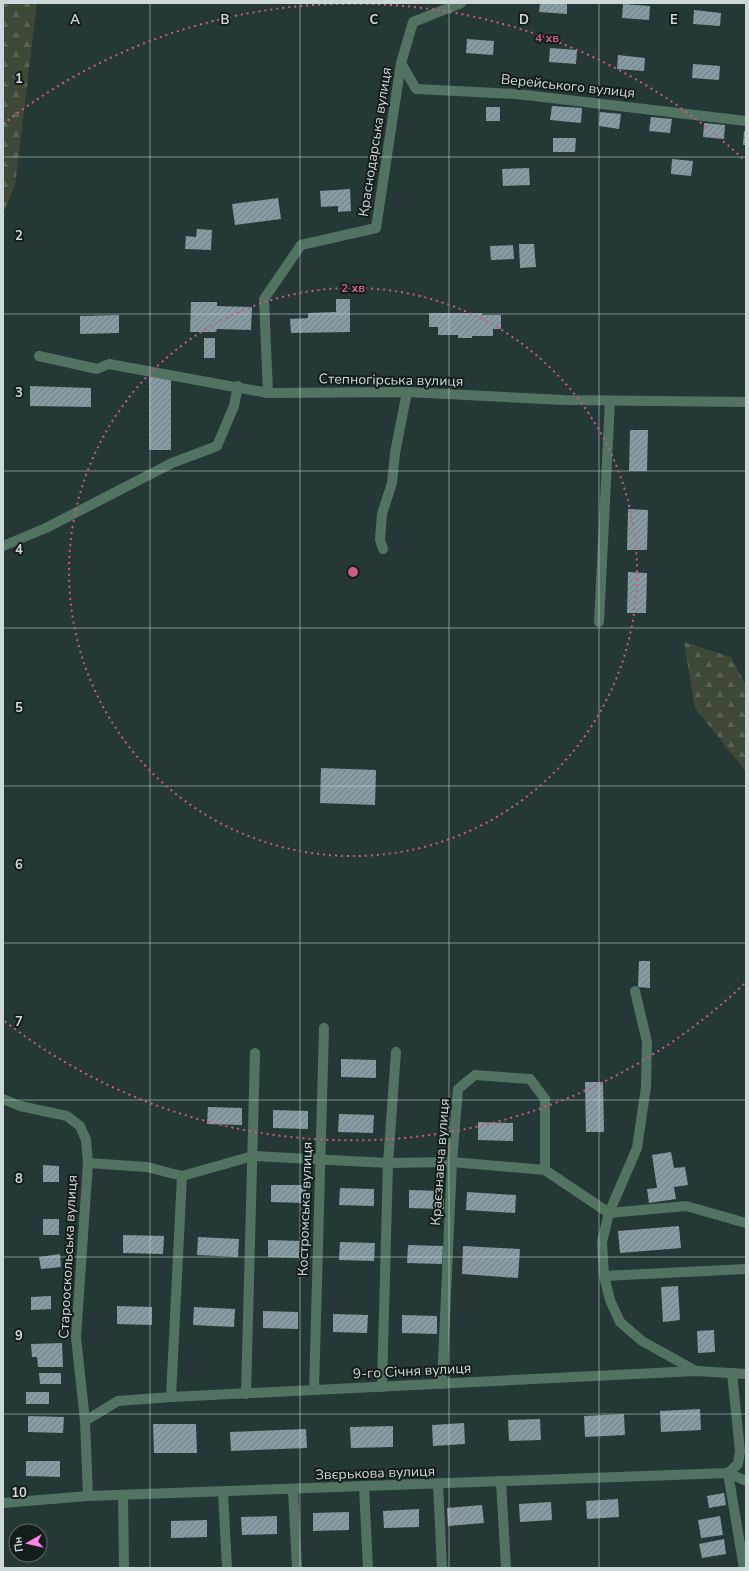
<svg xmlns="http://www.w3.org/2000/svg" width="749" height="1571" viewBox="0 0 749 1571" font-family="'Nunito Sans',sans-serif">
	<defs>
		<pattern id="forest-firs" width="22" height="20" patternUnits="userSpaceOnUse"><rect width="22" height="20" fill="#3e4836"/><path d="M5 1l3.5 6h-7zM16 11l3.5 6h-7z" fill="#596252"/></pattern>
		<pattern id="building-hatch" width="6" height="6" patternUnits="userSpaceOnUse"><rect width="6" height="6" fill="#869ba2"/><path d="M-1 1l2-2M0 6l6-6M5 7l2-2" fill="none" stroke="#708085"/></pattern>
	</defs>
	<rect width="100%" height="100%" fill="#243836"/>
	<!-- forest -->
	<g fill="url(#forest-firs)">
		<polygon points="3,3 37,3 15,185 3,214"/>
		<polygon points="684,642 731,657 746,685 746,772 695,708"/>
	</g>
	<!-- building -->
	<g fill="url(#building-hatch)">
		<polygon points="540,3 567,3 567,14 539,12"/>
		<polygon points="623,4 650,6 649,20 622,18"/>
		<polygon points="694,10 721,13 720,26 693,24"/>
		<polygon points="467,39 494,41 493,55 466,53"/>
		<polygon points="550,48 577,50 576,64 549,62"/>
		<polygon points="618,55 645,58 644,71 617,69"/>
		<polygon points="693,64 720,66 719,80 692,78"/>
		<polygon points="552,106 582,108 581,123 550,120"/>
		<rect x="486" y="107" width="14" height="14"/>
		<polygon points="600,112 621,114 619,129 599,126"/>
		<polygon points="651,117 672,119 670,133 649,131"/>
		<polygon points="704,123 725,125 724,139 703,137"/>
		<polygon points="744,131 746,131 746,145 743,145"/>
		<polygon points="553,138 576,138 575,152 553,152"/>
		<polygon points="672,159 693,161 691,176 671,174"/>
		<polygon points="529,168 530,185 503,186 502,169"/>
		<polygon points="350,189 351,211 338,212 338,206 321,207 320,191"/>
		<polygon points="278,198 281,219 235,225 232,204"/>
		<polygon points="197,229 212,230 211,250 185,249 186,236 196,237"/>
		<polygon points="519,244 534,244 536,267 520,268"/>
		<polygon points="513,245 514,259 491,260 490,246"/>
		<polygon points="336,299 350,299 350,332 291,333 290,319 308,318 308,313 336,312"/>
		<polygon points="191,302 217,302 217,306 252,307 251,330 217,329 216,332 190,332"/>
		<polygon points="429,313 482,313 482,315 501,315 501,329 493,329 493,336 472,336 472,338 458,338 458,335 438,335 438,327 429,327"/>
		<polygon points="119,315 119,333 80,334 80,316"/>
		<rect x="204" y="338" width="11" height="20"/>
		<rect x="149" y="376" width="22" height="74"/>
		<polygon points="30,386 91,388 91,407 30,406"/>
		<polygon points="630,430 648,430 647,471 629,471"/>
		<polygon points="628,509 648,510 647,550 627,550"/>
		<polygon points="628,572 647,573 646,613 627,613"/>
		<polygon points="321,768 376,770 375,805 320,803"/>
		<polygon points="639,961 650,961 650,988 638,987"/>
		<polygon points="341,1059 376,1060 376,1078 341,1077"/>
		<polygon points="585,1082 603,1082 604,1132 586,1132"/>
		<polygon points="208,1107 242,1108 242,1125 207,1124"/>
		<polygon points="273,1110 308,1111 308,1129 273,1128"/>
		<polygon points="339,1114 374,1115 373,1133 338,1132"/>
		<polygon points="478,1122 513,1123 513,1141 478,1140"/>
		<polygon points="671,1152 674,1168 685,1167 688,1185 674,1187 676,1199 649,1203 647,1189 657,1188 652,1155"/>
		<polygon points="43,1165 59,1166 59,1182 43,1182"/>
		<polygon points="271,1185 306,1185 306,1203 271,1202"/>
		<polygon points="340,1188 374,1189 374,1206 339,1205"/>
		<polygon points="409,1190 444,1191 444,1209 409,1208"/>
		<polygon points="467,1192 516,1195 515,1213 466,1210"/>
		<rect x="43" y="1219" width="16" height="16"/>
		<polygon points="679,1226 681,1248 620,1253 618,1231"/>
		<polygon points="123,1235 164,1236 163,1254 123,1253"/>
		<polygon points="198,1237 239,1239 238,1257 197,1255"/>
		<polygon points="268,1240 303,1241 302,1258 268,1257"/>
		<polygon points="340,1242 375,1243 374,1261 339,1260"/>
		<polygon points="408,1245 443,1246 442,1264 407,1263"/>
		<polygon points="463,1246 520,1249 518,1278 462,1274"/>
		<polygon points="60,1254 61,1267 41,1269 39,1257"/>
		<polygon points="678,1286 680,1320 663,1322 661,1287"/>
		<polygon points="51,1296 51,1309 31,1310 31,1297"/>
		<polygon points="117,1306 152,1307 152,1325 117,1324"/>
		<polygon points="194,1307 235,1309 234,1327 193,1325"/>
		<polygon points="263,1311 298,1312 298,1329 263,1328"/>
		<polygon points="333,1314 368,1315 367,1333 333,1332"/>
		<polygon points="402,1315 437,1316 437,1334 402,1333"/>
		<polygon points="714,1330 715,1352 698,1353 697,1331"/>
		<polygon points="62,1343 63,1367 38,1367 37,1357 32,1357 31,1344"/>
		<polygon points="39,1373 61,1373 61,1384 40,1384"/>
		<rect x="26" y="1392" width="23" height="12"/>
		<polygon points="700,1409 701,1430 661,1432 660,1411"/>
		<polygon points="624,1414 625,1435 585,1437 584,1416"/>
		<polygon points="28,1416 64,1417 63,1433 28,1432"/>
		<polygon points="540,1419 541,1440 509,1441 508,1420"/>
		<polygon points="464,1423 465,1444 433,1446 432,1425"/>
		<polygon points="153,1424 196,1424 197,1453 154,1453"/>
		<polygon points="393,1426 393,1447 351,1448 350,1427"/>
		<polygon points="306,1429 307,1448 231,1451 230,1432"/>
		<polygon points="26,1461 60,1461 60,1477 26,1476"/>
		<polygon points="724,1493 726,1505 709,1508 707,1496"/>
		<polygon points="618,1499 619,1517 587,1519 586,1501"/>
		<polygon points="551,1502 552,1520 520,1522 519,1504"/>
		<polygon points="482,1505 484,1523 448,1526 447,1508"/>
		<polygon points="419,1509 419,1527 384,1528 383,1511"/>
		<polygon points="349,1512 349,1530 313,1531 313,1513"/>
		<polygon points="277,1516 277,1534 242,1535 241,1517"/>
		<polygon points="720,1516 723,1535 701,1538 698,1520"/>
		<polygon points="207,1520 207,1537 171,1538 171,1521"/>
		<polygon points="724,1539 726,1554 702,1558 699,1544"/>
	</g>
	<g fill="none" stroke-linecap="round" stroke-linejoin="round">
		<!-- minor -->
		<g stroke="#537362" stroke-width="10">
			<polyline points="401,63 416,89 517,94 746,121"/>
			<polyline points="39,356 97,369 109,364 268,393 407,392 564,400 746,402"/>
			<polyline points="268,393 264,299 301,245 376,228 401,63 413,22 461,3"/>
			<polyline points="3,546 46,528 172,463 217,446 234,406 238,386"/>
			<polyline points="383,549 380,540 382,514 392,483 395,453 407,392"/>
			<polyline points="599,622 610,401"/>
			<polyline points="635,991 647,1042 646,1087 637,1148 609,1213 602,1242 604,1276 610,1300 620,1322 642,1341 696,1371"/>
			<polyline points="3,1099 20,1106 67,1116 80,1126 86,1140 88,1163 76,1337 85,1421 88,1496"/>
			<polyline points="88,1163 147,1167 182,1176 253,1156 388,1163 452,1162 545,1170 609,1213 686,1206 746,1223"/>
			<polyline points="604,1276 746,1269"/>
			<polyline points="732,1373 740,1451 738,1464 728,1473 744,1568"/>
			<polyline points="442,1384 452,1162 458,1089 475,1075 530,1079 545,1099 545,1170"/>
			<polyline points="382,1387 388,1163 396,1052"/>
			<polyline points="314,1390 324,1028"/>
			<polyline points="246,1394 255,1053"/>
			<polyline points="171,1397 182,1176"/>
			<polyline points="85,1421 118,1401 171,1397 696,1371 746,1374"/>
			<polyline points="501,1482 506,1568"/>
			<polyline points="438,1484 442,1568"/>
			<polyline points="364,1487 368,1568"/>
			<polyline points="293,1490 297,1568"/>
			<polyline points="223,1492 227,1568"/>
			<polyline points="123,1496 124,1568"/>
			<polyline points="3,1503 88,1496 728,1473 746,1481"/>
		</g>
	</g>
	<!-- grid -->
	<path fill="none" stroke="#cdd9d8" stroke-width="1" stroke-opacity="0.55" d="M 150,3 L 150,1568M 300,3 L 300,1568M 449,3 L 449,1568M 599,3 L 599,1568M 3,157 L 746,157M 3,314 L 746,314M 3,471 L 746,471M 3,628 L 746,628M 3,786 L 746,786M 3,943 L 746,943M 3,1100 L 746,1100M 3,1257 L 746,1257M 3,1414 L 746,1414"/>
	<!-- distance rings -->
	<g fill="none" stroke="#c65c87" stroke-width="2" stroke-dasharray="2 4">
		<circle cx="353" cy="572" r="284"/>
		<path d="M744 984A568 568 0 0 1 3 1020M3 124A568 568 0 0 1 744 160"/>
	</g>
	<g text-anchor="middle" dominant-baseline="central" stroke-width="4" stroke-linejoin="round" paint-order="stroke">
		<!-- street labels -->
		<g font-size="14" fill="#cdd9d8" stroke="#151d1c">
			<text transform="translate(568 86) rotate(6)">Верейського вулиця</text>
			<text transform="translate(375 142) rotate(-81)">Краснодарська вулиця</text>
			<text transform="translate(391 380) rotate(1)">Степногірська вулиця</text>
			<text transform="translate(440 1162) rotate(-86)">Краєзнавча вулиця</text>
			<text transform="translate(305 1209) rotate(-88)">Костромська вулиця</text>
			<text transform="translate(68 1257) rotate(-87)">Старооскольська вулиця</text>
			<text transform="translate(412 1371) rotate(-3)">9-го Січня вулиця</text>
			<text transform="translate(375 1473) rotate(-2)">Звєрькова вулиця</text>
		</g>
	</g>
	<g font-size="13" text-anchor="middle" font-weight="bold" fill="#cdd9d8" stroke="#151d1c" stroke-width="4" stroke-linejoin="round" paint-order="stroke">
		<text x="75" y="24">A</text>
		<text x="225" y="24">B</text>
		<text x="374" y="24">C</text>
		<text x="524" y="24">D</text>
		<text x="674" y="24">E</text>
		<text x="19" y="83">1</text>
		<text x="19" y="240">2</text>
		<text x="19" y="397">3</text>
		<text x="19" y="554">4</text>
		<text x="19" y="712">5</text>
		<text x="19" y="869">6</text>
		<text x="19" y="1026">7</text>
		<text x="19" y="1183">8</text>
		<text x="19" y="1340">9</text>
		<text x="19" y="1497">10</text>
	</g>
	<circle cx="353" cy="572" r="6" fill="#c65c87" stroke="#151d1c" stroke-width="2"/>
	<g font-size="12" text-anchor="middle" font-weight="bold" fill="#c65c87" stroke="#151d1c" stroke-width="4" stroke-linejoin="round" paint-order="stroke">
		<text x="547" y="42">4 хв</text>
		<text x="353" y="292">2 хв</text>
	</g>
	<!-- border -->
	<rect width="749" height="1571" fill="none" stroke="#cdd9d8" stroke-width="8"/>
	<!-- north arrow -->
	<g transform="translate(28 1543) rotate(262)"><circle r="19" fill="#151d1c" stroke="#5f6867"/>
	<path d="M0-3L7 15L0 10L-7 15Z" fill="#fe86e1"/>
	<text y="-6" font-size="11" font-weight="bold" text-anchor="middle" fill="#cdd9d8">Пн</text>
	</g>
</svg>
